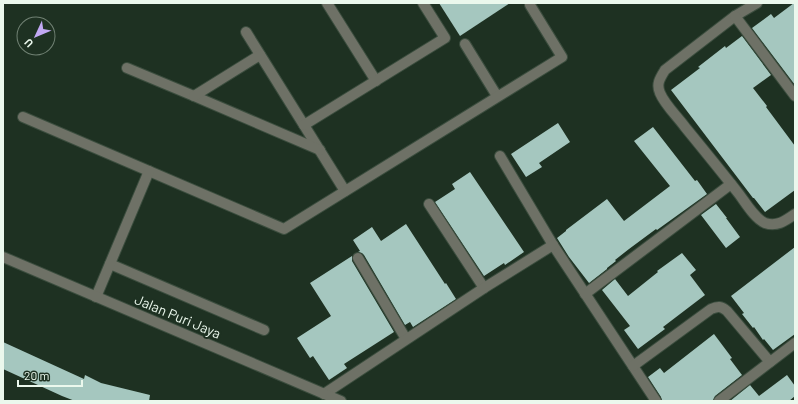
<svg xmlns="http://www.w3.org/2000/svg" width="798" height="404" viewBox="0 0 798 404" font-family="Barlow,sans-serif">
	<rect width="100%" height="100%" fill="#1e3122"/>
	<!-- building -->
	<g fill="#a5c7bf">
		<polygon points="439,3 510,3 460,36"/>
		<polygon points="794,3 795,3 795,85 752,28 771,14 774,18"/>
		<polygon points="742,36 771,75 753,88 767,106 766,107 795,146 795,190 765,212 754,198 753,198 671,90 700,68 698,67 725,46 726,48"/>
		<polygon points="558,123 570,142 539,163 542,167 526,177 511,154"/>
		<polygon points="653,127 695,181 697,180 707,194 657,230 656,229 629,249 615,260 616,261 607,268 607,269 589,283 569,257 557,238 566,231 566,230 607,199 624,221 670,186 634,141"/>
		<polygon points="470,172 524,252 505,265 504,263 484,276 435,202 455,189 452,184"/>
		<polygon points="716,204 727,218 726,218 740,237 726,248 701,215"/>
		<polygon points="406,224 445,284 446,283 456,299 413,327 410,322 405,325 364,255 362,253 358,252 360,251 353,240 372,227 381,241"/>
		<polygon points="795,247 795,334 773,350 764,339 763,340 754,327 753,328 742,314 744,313 731,296"/>
		<polygon points="682,253 696,270 690,275 705,295 663,327 665,329 638,349 624,330 630,326 602,290 615,279 628,296 658,272 657,271"/>
		<polygon points="352,256 352,261 394,332 344,364 347,368 329,380 313,356 310,358 297,338 331,316 310,283"/>
		<polygon points="714,334 732,358 730,359 742,375 715,396 713,401 662,401 661,397 648,377 660,368 664,373"/>
		<polygon points="3,342 84,379 85,375 101,383 150,395 149,401 75,401 62,396 3,369"/>
		<polygon points="787,375 795,386 795,396 789,401 730,401 750,385 759,396"/>
	</g>
	<g fill="none" stroke-linecap="round" stroke-linejoin="round">
		<defs>
			<g id="minor">
				<polyline points="327,3 376,81"/>
				<path d="M 757,3 L 735,16 L 665,70 C 660,78 656,84 660,93 C 665,105 677,116 685,127 C 703,149 721,171 739,194 C 745,202 755,219 765,223 C 777,227 785,221 795,214"/>
				<polyline points="735,16 795,96"/>
				<polyline points="246,32 345,191"/>
				<polyline points="465,44 497,96"/>
				<polyline points="127,68 194,96 320,150"/>
				<polyline points="194,96 260,55"/>
				<polyline points="23,117 284,229 562,57 530,5"/>
				<polyline points="304,125 445,38 423,3"/>
				<polyline points="500,156 553,245 656,401"/>
				<polyline points="429,204 484,288"/>
				<polyline points="358,258 406,339"/>
				<polyline points="110,264 264,330"/>
				<polyline points="585,294 731,184"/>
				<polyline points="96,297 149,171"/>
				<path d="M 633,366 L 711,309 C 718,306 721,306 727,311 L 770,362"/>
				<polyline points="324,394 484,288 553,245"/>
				<polyline points="719,401 795,343"/>
			</g>
			<polyline id="tertiary" points="3,257 341,401"/>
		</defs>
		<!-- minor casing -->
		<use href="#minor" stroke="#3b4d3e" stroke-width="12"/>
		<!-- tertiary casing -->
		<use href="#tertiary" stroke="#3b4d3e" stroke-width="12"/>
		<!-- minor -->
		<use href="#minor" stroke="#6e7166" stroke-width="10"/>
		<!-- tertiary -->
		<use href="#tertiary" stroke="#6e7166" stroke-width="10"/>
	</g>
	<g text-anchor="middle" dominant-baseline="central" stroke-width="4" stroke-linejoin="round" paint-order="stroke">
		<!-- street labels -->
		<g font-size="14" fill="#ebf8ed" stroke="#1e3122">
			<text transform="translate(178 316) rotate(23)">Jalan Puri Jaya</text>
		</g>
	</g>
	<!-- border -->
	<rect width="798" height="404" fill="none" stroke="#ebf8ed" stroke-width="8"/>
	<!-- north arrow -->
	<g transform="translate(36 36) rotate(226)"><circle r="19" fill="#1e3122" stroke="#708173"/>
	<path d="M0-3L7 15L0 10L-7 15Z" fill="#c1a8f3"/>
	<text y="-6" font-size="11" font-weight="bold" text-anchor="middle" fill="#ebf8ed">U</text>
	</g>
	<!-- scale -->
	<path d="M18 380v6h64v-6" fill="none" stroke="#ebf8ed" stroke-width="2"/>
	<text x="24" y="380" font-size="12" fill="#ebf8ed" stroke="#1e3122" stroke-width="3" paint-order="stroke">20 m</text>
</svg>
